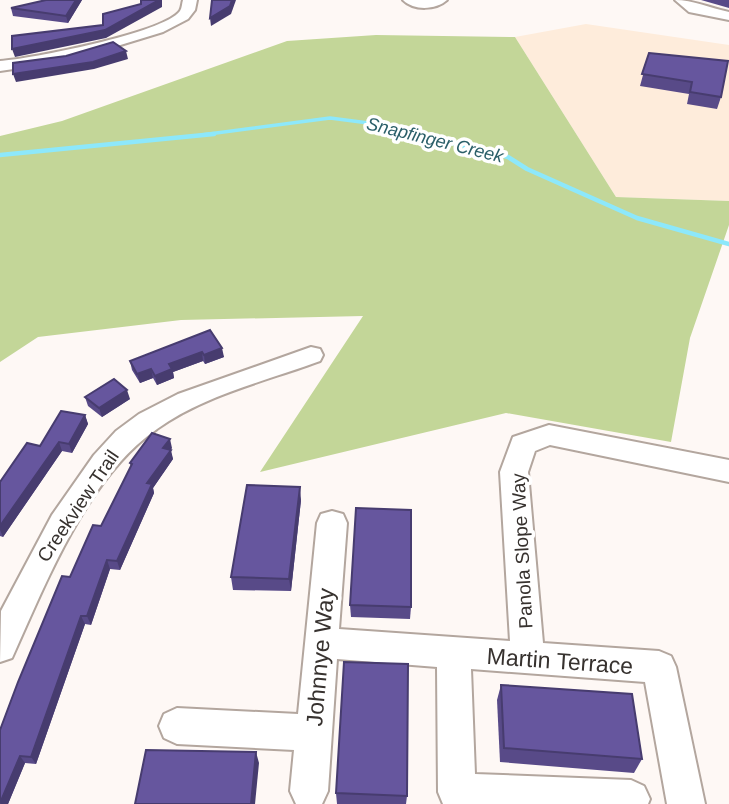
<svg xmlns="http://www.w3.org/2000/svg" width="729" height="804" viewBox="0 0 729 804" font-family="Helvetica,sans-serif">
	<rect width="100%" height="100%" fill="#fef8f5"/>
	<!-- commercial -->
	<polygon fill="#feecdb" points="586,24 729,45 729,201 616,197 515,37"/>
	<!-- green -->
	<polygon fill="#c3d698" points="376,35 515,37 616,197 729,201 729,225 690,338 671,442 506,413 260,472 363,316 181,320 38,337 0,362 0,136 62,121 287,41"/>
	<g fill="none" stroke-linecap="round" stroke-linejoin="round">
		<!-- stream-far1 -->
		<polyline stroke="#8de8fb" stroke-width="3.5" points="201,135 330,118 384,125 424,135"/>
		<!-- stream -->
		<g stroke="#8de8fb" stroke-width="4.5">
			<polyline points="417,134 508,157 527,169 637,218 729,244"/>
			<polyline points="0,155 214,134"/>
		</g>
		<defs>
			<g id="minor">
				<path d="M 183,0 L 197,0 L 195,10 L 188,19 L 163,32 L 68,61 L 0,71 L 0,61 C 30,59 164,33 180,11 C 182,8 182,3 183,0 Z"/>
				<path d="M 403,0 L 447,0 C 436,10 414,11 403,0 Z"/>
				<path d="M 675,0 C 693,0 710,8 729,12 L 729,20 L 689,12 Z"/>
				<path d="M 311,347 L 320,349 L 323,355 L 320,361 C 266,381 204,395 157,429 C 87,477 46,583 12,658 L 0,662 L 1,611 L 52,515 L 94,455 L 116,431 L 139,414 L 178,394 Z"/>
				<polygon points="549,425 729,460 729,482 550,445 535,451 528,472 543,643 659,651 671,656 676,667 705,804 667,804 645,682 471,669 475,774 631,780 644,786 650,799 648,804 443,804 438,792 437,667 337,659 328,791 322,804 296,804 290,791 294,750 177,744 164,738 159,726 164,714 177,708 298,714 317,523 321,514 332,511 343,514 347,523 339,629 510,641 500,472 513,437"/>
			</g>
		</defs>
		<!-- minor casing -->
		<use href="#minor" stroke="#b3a69e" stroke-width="4"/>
		<!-- minor -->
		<use href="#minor" fill="#fff" fill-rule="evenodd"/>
	</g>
	<!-- wall -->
	<g fill="#584a88">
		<polygon points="46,0 82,0 68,23 13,16 11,8"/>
		<polygon points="701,0 729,0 729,8"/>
		<polygon points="649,53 721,97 717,109 687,104 689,94 640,86"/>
		<polygon points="210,330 224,357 205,364 203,361 173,372 174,378 157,385 153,378 140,383 132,370 130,361"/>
		<polygon points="85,397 130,399 102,417 88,406"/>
		<polygon points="85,415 88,424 72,453 62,451 3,537 0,536 0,482 40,446"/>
		<polygon points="172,448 170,450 173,459 153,488 154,493 120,570 110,569 91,625 85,624 36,764 25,763 8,804 0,804 70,577 101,526 131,467 130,463"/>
		<polygon points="301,500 291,591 233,590 231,577"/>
		<polygon points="350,605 411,607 410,619 351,617"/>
		<polygon points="501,685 642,759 634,773 500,762 497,700"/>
		<polygon points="336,793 407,796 406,804 337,804"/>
	</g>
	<!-- shaded-wall -->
	<g fill="#473c6f">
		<polygon points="76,0 82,0 68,23 66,16"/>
		<polygon points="159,0 162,0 162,7 106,38 15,57 12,49 105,30"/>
		<polygon points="232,0 236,0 231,14 211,26 210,18"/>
		<polygon points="126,51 128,59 94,69 16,82 13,74"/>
		<polygon points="222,348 224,357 205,364 204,355"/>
		<polygon points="202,352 203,361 173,372 174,378 157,385 155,376 169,364"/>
		<polygon points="151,369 153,378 140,383 137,374"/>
		<polygon points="127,390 130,399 102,417 99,408"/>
		<polygon points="85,415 88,424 72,453 69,444"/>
		<polygon points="170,439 172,448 165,457 163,448"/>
		<polygon points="59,442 62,451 3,537 0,530 0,526"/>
		<polygon points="171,450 173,459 153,488 154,493 120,570 117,561 147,483"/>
		<polygon points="300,487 301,500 291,591 289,579"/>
		<polygon points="107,560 110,569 91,625 87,616"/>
		<polygon points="81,616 85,624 36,764 31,757"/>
		<polygon points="256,752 259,763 255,804 251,804"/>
		<polygon points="20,756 25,763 8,804 0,804"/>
	</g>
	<!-- building -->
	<g fill="#66569e" stroke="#473c6f" stroke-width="2">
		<polygon points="46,0 76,0 66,16 11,8"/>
		<polygon points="141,0 159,0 105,30 12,49 12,36 103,25 103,14 141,4"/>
		<polygon points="212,0 232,0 230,6 210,18"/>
		<polygon points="113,42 126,51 93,62 13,74 13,63 66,56"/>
		<polygon points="649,53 728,61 721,97 690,92 692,82 642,74"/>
		<polygon points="210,330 222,348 204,355 202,352 169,364 172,369 155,376 151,369 137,374 130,361"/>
		<polygon points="114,379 127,390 99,408 85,397"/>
		<polygon points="61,411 85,415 69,444 59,442 0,526 0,482 27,443 40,446"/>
		<polygon points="152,433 170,439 163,448 171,450 147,483 152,484 117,561 107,560 87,616 81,616 31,757 20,756 0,803 0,730 18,682 62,576 70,577 93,525 101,526 132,464 130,463"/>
		<polygon points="247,485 300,487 289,579 231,577"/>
		<polygon points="356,508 411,510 411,607 350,605"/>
		<polygon points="344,662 408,664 407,796 336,793"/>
		<polygon points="501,685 632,694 642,759 504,748"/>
		<polygon points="146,750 256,752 251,804 135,804"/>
	</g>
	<g text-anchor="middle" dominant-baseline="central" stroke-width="7" stroke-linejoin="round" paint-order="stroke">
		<!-- far-water labels -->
		<g font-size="18" font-style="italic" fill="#2b5f69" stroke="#fff">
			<text transform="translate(435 140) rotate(14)">Snapfinger Creek</text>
		</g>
		<!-- street labels -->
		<g font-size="19" fill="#37322f" stroke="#fff">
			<text transform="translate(78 506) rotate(-56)">Creekview Trail</text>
			<text transform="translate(522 551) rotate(-93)">Panola Slope Way</text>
		</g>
		<!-- near-street labels -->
		<g font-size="23" fill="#37322f" stroke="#fff">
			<text transform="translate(320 657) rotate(-85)">Johnnye Way</text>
			<text transform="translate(560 661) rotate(4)">Martin Terrace</text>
		</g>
	</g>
</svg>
